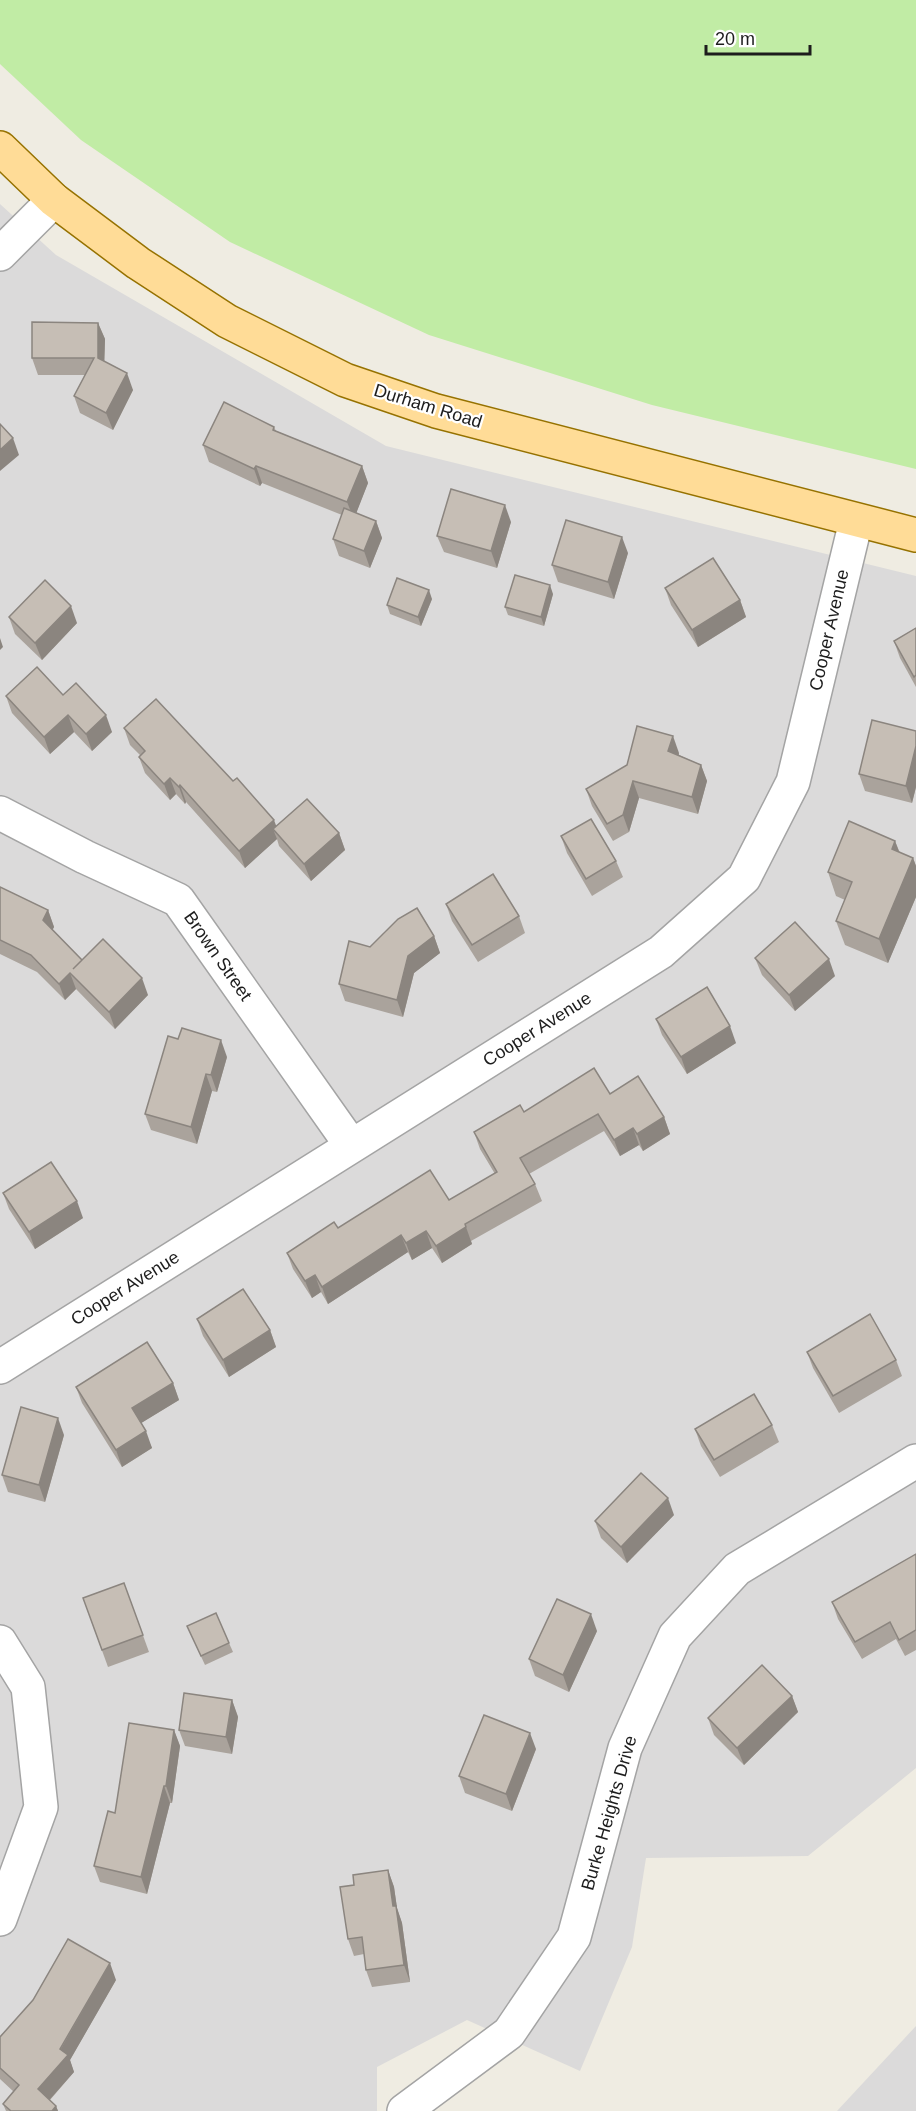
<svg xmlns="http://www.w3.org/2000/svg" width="916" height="2111" viewBox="0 0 916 2111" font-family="Helvetica,sans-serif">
	<rect width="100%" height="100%" fill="#efece2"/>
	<!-- residential -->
	<g fill="#dbdada">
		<polygon points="0,204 56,255 386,446 916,576 916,1768 808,1856 646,1858 632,1947 580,2071 467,2020 377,2067 377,2111 0,2111"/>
		<polygon points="916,2026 916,2111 837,2111"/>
	</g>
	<!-- grass -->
	<polygon fill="#c1eca5" points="0,0 916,0 916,469 652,405 429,335 230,242 81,140 0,64"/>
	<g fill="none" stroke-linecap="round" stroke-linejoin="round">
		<defs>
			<g id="minor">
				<polyline points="0,254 54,200"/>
				<polyline points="0,813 85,857 178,900 351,1145"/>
				<polyline points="0,1367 661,952 744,878 793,782 856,521"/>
				<polyline points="0,1642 28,1687 41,1807 0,1919"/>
				<polyline points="404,2111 509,2033 574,1937 625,1748 675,1636 737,1569 916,1461"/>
			</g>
			<polyline id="major" points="0,148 54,200 138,263 227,321 345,380 436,411 916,535"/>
		</defs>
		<!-- minor casing -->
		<use href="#minor" stroke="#a4a4a4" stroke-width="36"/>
		<!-- major casing -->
		<use href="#major" stroke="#967200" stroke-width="36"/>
		<!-- minor -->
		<use href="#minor" stroke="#fff" stroke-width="33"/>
		<!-- major -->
		<use href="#major" stroke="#ffdc97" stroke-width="33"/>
	</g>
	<!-- wall -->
	<g fill="#aaa39c">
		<polygon points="98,323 105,339 104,362 133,390 113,430 80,413 74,396 85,375 38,375 32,358"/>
		<polygon points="274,427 276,431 362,466 368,483 356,513 376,521 382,538 370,568 339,556 333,539 342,515 262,483 260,486 209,462 203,445"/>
		<polygon points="511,522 497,568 444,552 437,536"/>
		<polygon points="628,553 614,599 558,582 552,565"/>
		<polygon points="665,588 740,600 746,617 698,647 671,605"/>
		<polygon points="553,594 544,626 508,615 505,607"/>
		<polygon points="432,599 421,626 390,614 387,605"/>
		<polygon points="9,617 77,623 42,660 15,634"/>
		<polygon points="916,628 916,687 900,658 894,641"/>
		<polygon points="63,695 112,732 92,751 74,732 50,754 12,713 6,696"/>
		<polygon points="124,728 276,826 339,833 345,850 311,881 279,846 277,839 245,868 186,802 185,804 176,794 170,800 145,773 139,757 140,755 130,745"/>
		<polygon points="916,731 916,787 912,803 865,791 859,774"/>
		<polygon points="679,753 679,755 701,765 707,781 698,814 639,798 629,832 613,841 592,806 586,789"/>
		<polygon points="561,836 616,861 623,877 592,896 567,853"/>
		<polygon points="895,841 900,853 913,858 916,866 916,897 888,963 845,945 836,921 845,900 836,896 828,872"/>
		<polygon points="0,887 48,910 54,927 52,930 82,960 148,995 115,1029 76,989 65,1000 37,972 0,954"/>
		<polygon points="446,904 519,916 525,933 478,962 452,921"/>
		<polygon points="434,936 440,953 414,973 403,1017 345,1001 339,984 370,947"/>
		<polygon points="755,958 835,976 795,1011 762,975"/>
		<polygon points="656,1019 736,1043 687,1074 662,1035"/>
		<polygon points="227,1057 217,1092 212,1091 197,1144 151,1130 145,1114"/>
		<polygon points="610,1094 664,1117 670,1134 643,1151 639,1145 620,1156 604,1131 529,1174 535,1184 542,1201 471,1241 472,1244 442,1263 432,1248 412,1260 408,1252 328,1304 321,1292 312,1298 293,1269 287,1253 338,1228 449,1200 495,1174 480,1149 474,1132 524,1112"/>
		<polygon points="3,1193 83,1218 35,1249 9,1209"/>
		<polygon points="197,1319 270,1330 276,1347 229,1377 203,1336"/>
		<polygon points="807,1352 896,1360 902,1376 839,1413 813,1368"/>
		<polygon points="173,1383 179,1400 141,1423 152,1448 122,1467 82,1403 76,1387"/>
		<polygon points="772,1425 779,1442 720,1477 701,1446 695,1429"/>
		<polygon points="64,1435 45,1502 8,1492 2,1475"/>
		<polygon points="674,1515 627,1563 601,1538 595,1521"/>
		<polygon points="916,1554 916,1650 905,1656 896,1639 862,1659 838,1619 832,1602"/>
		<polygon points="124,1583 149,1652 108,1667 83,1598"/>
		<polygon points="187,1626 229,1643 233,1652 205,1665"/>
		<polygon points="597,1631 569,1692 535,1676 529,1659"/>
		<polygon points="792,1696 798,1712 744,1765 714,1735 708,1718"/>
		<polygon points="232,1700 238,1717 232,1754 185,1746 179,1730"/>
		<polygon points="174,1730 180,1746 172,1803 170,1803 147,1894 100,1882 94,1866 115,1813"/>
		<polygon points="536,1749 512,1811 465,1793 459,1776"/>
		<polygon points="388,1870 394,1887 397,1908 402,1923 410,1982 372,1987 366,1970 364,1954 354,1956 348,1939 354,1885"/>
		<polygon points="116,1980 70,2060 74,2072 50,2100 56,2106 58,2111 6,2111 3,2104 14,2092 0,2079 0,2037"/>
	</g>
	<!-- shaded-wall -->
	<g fill="#8b857f">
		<polygon points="98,323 105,339 104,375 98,358"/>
		<polygon points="127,373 133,390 113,430 106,413"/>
		<polygon points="13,438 19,455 0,471 0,450"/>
		<polygon points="256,466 262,483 260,486 254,469"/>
		<polygon points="362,466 368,483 354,519 347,502"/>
		<polygon points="505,505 511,522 497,568 491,551"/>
		<polygon points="376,521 382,538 370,568 364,551"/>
		<polygon points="622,537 628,553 614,599 608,582"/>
		<polygon points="550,585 553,594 544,626 541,617"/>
		<polygon points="429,590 432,599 421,626 418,617"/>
		<polygon points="740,600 746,617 698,647 692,630"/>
		<polygon points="71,606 77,623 42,660 35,643"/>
		<polygon points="0,638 3,647 0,650"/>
		<polygon points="68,715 74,732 50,754 44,737"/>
		<polygon points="106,715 112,732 92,751 86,734"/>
		<polygon points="673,736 679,753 675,767 668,751"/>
		<polygon points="916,746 916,787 912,803 906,786"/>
		<polygon points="701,765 707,781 698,814 692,797"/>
		<polygon points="170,778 176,794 170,800 164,784"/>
		<polygon points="633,781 639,798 629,832 623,815"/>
		<polygon points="180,785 186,802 185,804 179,787"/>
		<polygon points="274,820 280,836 273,829 277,839 245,868 239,851"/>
		<polygon points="339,833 345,850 311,881 304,864"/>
		<polygon points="895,841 904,865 892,849"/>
		<polygon points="913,858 916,866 916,897 888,963 879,939"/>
		<polygon points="48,910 54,927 49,937 43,920"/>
		<polygon points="434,936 440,953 414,973 403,1017 397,1000 408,956"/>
		<polygon points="829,959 835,976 795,1011 789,995"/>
		<polygon points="70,973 76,989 65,1000 59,984"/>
		<polygon points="142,978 148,995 115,1029 109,1012"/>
		<polygon points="730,1026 736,1043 687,1074 681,1057"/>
		<polygon points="221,1040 227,1057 217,1092 211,1075"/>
		<polygon points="206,1074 212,1091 197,1144 191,1127"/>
		<polygon points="664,1117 670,1134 643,1151 637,1134"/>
		<polygon points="633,1128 639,1145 620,1156 614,1140"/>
		<polygon points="77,1201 83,1218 35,1249 29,1232"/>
		<polygon points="466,1227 472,1244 442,1263 436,1246"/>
		<polygon points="426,1231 432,1248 412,1260 406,1243"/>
		<polygon points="401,1235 408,1252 328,1304 322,1287"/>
		<polygon points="315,1275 321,1292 312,1298 305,1281"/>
		<polygon points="270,1330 276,1347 229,1377 223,1360"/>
		<polygon points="173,1383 179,1400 138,1425 132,1408"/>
		<polygon points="58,1418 64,1435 45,1502 39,1485"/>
		<polygon points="146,1431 152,1448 122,1467 116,1450"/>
		<polygon points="668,1498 674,1515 627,1563 621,1547"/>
		<polygon points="591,1614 597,1631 569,1692 563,1675"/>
		<polygon points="792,1696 798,1712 744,1765 737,1748"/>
		<polygon points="232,1700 238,1717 232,1754 226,1737"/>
		<polygon points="174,1730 180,1746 172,1803 166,1786"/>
		<polygon points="530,1733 536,1749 512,1811 506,1794"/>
		<polygon points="164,1786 170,1803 147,1894 141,1877"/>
		<polygon points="388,1870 394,1887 397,1908 402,1923 410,1982 404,1965 393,1906"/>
		<polygon points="110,1963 116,1980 70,2060 74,2072 44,2106 38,2089"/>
		<polygon points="56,2106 58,2111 52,2111"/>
	</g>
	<!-- building -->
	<g fill="#c6beb5" stroke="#8b857f" stroke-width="1.5">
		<polygon points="32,322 98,323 98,358 127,373 106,413 74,396 94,358 32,358"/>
		<polygon points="224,402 274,427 273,430 362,466 347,502 256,466 254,469 203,445"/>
		<polygon points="0,424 13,438 0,450"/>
		<polygon points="451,489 505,505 491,551 437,536"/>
		<polygon points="344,508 376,521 364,551 333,539"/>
		<polygon points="566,520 622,537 608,582 552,565"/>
		<polygon points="713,558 740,600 692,630 665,588"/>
		<polygon points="515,575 550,585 541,617 505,607"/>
		<polygon points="397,578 429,590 418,617 387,605"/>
		<polygon points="45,580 71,606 35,643 9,617"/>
		<polygon points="916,628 916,675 914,677 894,641"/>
		<polygon points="37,667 63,695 76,683 106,715 86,734 68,715 44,737 6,696"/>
		<polygon points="156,699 233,781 237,778 274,820 239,851 180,785 179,787 170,778 164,784 139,757 145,751 124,728"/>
		<polygon points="872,720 916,731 916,746 906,786 859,774"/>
		<polygon points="637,726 673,736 668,751 701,765 692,797 633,781 623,815 607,824 586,789 627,765"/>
		<polygon points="307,799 339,833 304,864 273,829"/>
		<polygon points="591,819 616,861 586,879 561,836"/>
		<polygon points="849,821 895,841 892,849 913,858 879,939 836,921 852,882 828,872"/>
		<polygon points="493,874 519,916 472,945 446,904"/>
		<polygon points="0,887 48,910 43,920 82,960 73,969 103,939 142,978 109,1012 70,973 59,984 31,955 0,940"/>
		<polygon points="417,908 434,936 408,956 397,1000 339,984 349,941 370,947 398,919"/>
		<polygon points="795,922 829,959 789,995 755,958"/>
		<polygon points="707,987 730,1026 681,1057 656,1019"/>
		<polygon points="182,1028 221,1040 211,1075 206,1074 191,1127 145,1114 168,1036 178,1039"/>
		<polygon points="594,1068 610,1094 638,1076 664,1117 637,1134 633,1128 614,1140 598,1114 520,1158 535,1184 465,1224 466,1227 436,1246 426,1231 406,1243 401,1235 322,1287 315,1275 305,1281 287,1253 334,1222 338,1228 430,1170 449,1200 497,1172 474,1132 520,1105 524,1112"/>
		<polygon points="51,1162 77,1201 29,1232 3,1193"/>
		<polygon points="243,1289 270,1330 223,1360 197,1319"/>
		<polygon points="870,1314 896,1360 833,1396 807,1352"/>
		<polygon points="147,1342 173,1383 132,1408 146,1431 116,1450 76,1387"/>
		<polygon points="754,1394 772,1425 714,1460 695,1429"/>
		<polygon points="21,1407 58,1418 39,1485 2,1475"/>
		<polygon points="641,1473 668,1498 621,1547 595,1521"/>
		<polygon points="916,1554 916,1630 899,1640 890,1622 855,1642 832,1602"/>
		<polygon points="124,1583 143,1635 102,1650 83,1598"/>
		<polygon points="557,1599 591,1614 563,1675 529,1659"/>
		<polygon points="216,1613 229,1643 201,1656 187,1626"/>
		<polygon points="762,1665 792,1696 737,1748 708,1718"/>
		<polygon points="184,1693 232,1700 226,1737 179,1730"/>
		<polygon points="484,1715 530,1733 506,1794 459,1776"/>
		<polygon points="129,1723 174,1730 166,1786 164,1786 141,1877 94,1866 108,1811 115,1813"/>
		<polygon points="388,1870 393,1906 396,1906 404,1965 366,1970 362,1937 348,1939 340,1887 354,1885 353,1875"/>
		<polygon points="68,1939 110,1963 60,2049 68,2055 38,2089 56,2106 52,2111 11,2111 3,2104 19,2085 0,2068 0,2037 33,2000"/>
	</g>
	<g text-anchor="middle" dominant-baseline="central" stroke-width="4.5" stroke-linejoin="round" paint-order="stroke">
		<!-- street labels -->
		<g font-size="18" fill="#1d1d1d" stroke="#fff">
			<text transform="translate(428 406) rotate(17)">Durham Road</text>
			<text transform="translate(829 630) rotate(-77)">Cooper Avenue</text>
			<text transform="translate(218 956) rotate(55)">Brown Street</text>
			<text transform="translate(537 1029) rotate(-32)">Cooper Avenue</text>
			<text transform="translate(125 1288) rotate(-32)">Cooper Avenue</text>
			<text transform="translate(609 1813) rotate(-74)">Burke Heights Drive</text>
		</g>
	</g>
	<!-- scale -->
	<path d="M706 45v9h104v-9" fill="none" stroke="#1d1d1d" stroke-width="3"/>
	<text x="715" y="45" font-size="18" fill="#1d1d1d" stroke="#ffffff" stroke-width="4.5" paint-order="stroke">20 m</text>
</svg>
